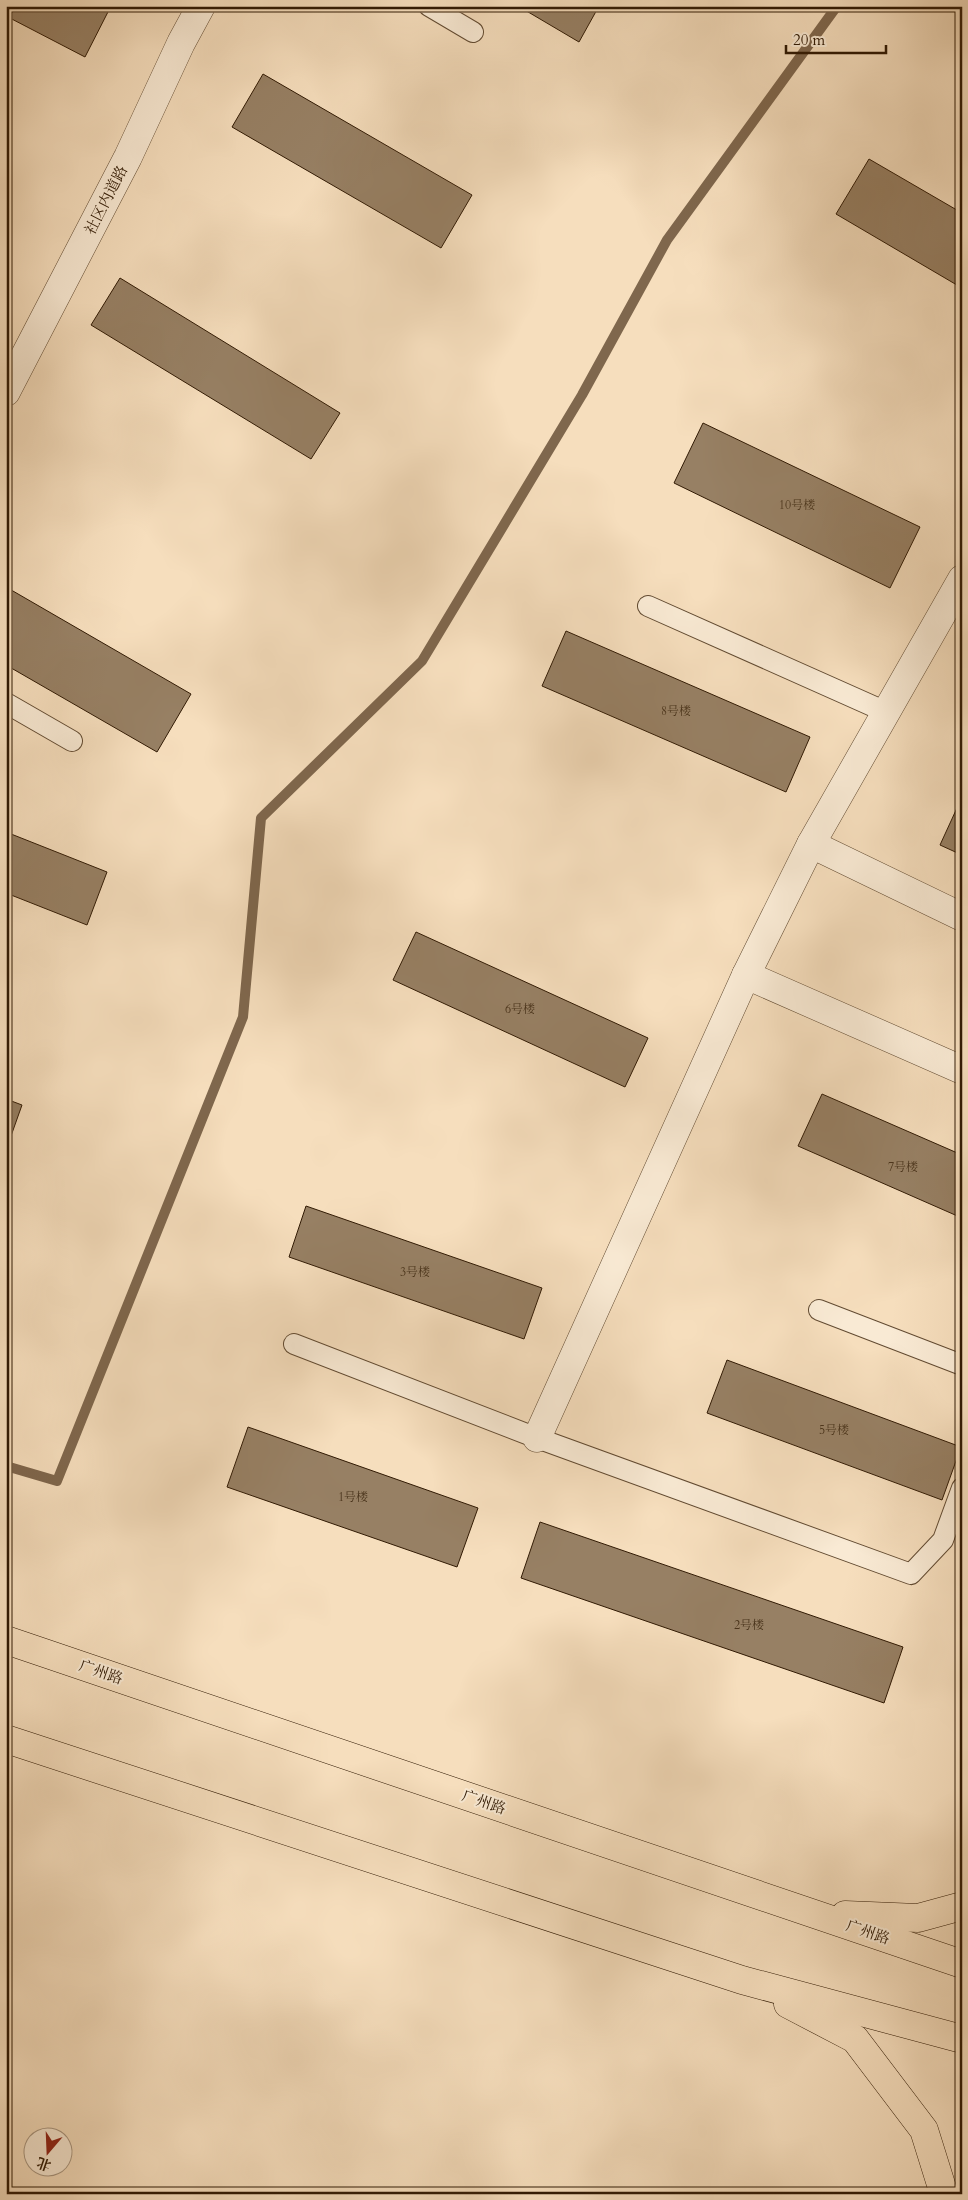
<svg xmlns="http://www.w3.org/2000/svg" width="968" height="2200" viewBox="0 0 968 2200" font-family="Cardo,'Noto Serif SC',serif">
	<rect width="100%" height="100%" fill="#f6debd"/>
	<filter id="stains"><feTurbulence type="fractalNoise" baseFrequency=".004" numOctaves="4"/><feColorMatrix values="0 0 0 0 .2 0 0 0 0 .09 0 0 0 0 .02 0 0 0 .5 -.17"/></filter>
	<radialGradient id="worn" r=".72"><stop offset=".6" stop-color="#630" stop-opacity="0"/><stop offset="1" stop-color="#630" stop-opacity=".3"/></radialGradient>
	<g fill="none" stroke-linecap="round" stroke-linejoin="round">
		<!-- stream -->
		<polyline stroke="#7f674d" stroke-width="10" points="6,1466 57,1481 243,1017 261,818 422,661 582,395 667,240 837,6"/>
	</g>
	<!-- building -->
	<g fill="#978064" stroke="#311a04">
		<polygon points="6,6 111,6 85,57 6,16"/>
		<polygon points="518,6 599,6 579,42"/>
		<polygon points="263,74 472,195 441,248 232,127"/>
		<polygon points="869,159 962,213 962,288 836,214"/>
		<polygon points="120,278 340,413 311,459 91,325"/>
		<polygon points="703,423 920,527 890,588 674,483"/>
		<polygon points="6,587 191,694 157,752 6,665"/>
		<polygon points="566,631 810,737 786,792 542,686"/>
		<polygon points="962,797 962,855 940,845"/>
		<polygon points="6,832 107,872 87,925 6,893"/>
		<polygon points="416,932 648,1038 625,1087 393,980"/>
		<polygon points="822,1094 962,1155 962,1218 798,1146"/>
		<polygon points="6,1099 22,1105 6,1150"/>
		<polygon points="306,1206 542,1288 524,1339 289,1257"/>
		<polygon points="727,1360 961,1447 942,1500 707,1413"/>
		<polygon points="248,1427 478,1508 457,1567 227,1487"/>
		<polygon points="540,1522 903,1647 884,1703 521,1578"/>
	</g>
	<g fill="none" stroke-linecap="round" stroke-linejoin="round">
		<defs>
			<g id="lane">
				<polyline points="429,6 473,32"/>
				<polyline points="648,606 886,712"/>
				<polyline points="6,703 72,741"/>
				<polyline points="819,1310 962,1365"/>
				<polyline points="294,1344 537,1438 911,1574 943,1540 962,1488"/>
			</g>
			<g id="street">
				<polyline points="6,392 128,157 181,43 201,6"/>
				<polyline points="811,844 962,917"/>
				<polyline points="746,975 962,1070"/>
				<polyline points="537,1438 746,975 811,844 962,579"/>
			</g>
			<g id="primary">
				<polyline points="6,1640 962,1964"/>
				<polyline points="6,1739 742,1980 962,2039"/>
				<polyline points="845,1915 918,1918 962,1906"/>
				<polyline points="788,2004 855,2039 924,2130 944,2194"/>
			</g>
		</defs>
		<!-- lane casing -->
		<use href="#lane" stroke="#624b32" stroke-width="22"/>
		<!-- street casing -->
		<use href="#street" stroke="#624b32" stroke-width="29"/>
		<!-- primary casing -->
		<use href="#primary" stroke="#311a04" stroke-width="29"/>
		<!-- lane -->
		<use href="#lane" stroke="#f9ead4" stroke-width="20"/>
		<!-- street -->
		<use href="#street" stroke="#f9ead4" stroke-width="28"/>
		<!-- primary -->
		<use href="#primary" stroke="#f6debd" stroke-width="28"/>
	</g>
	<g text-anchor="middle" dominant-baseline="central" stroke-width="4" stroke-linejoin="round" paint-order="stroke">
		<!-- number labels -->
		<g font-size="12" fill="#4a341c">
			<text x="797" y="505">10号楼</text>
			<text x="676" y="711">8号楼</text>
			<text x="520" y="1009">6号楼</text>
			<text x="903" y="1167">7号楼</text>
			<text x="415" y="1272">3号楼</text>
			<text x="834" y="1430">5号楼</text>
			<text x="353" y="1497">1号楼</text>
			<text x="749" y="1625">2号楼</text>
		</g>
		<!-- street labels -->
		<g font-size="15" fill="#311a04" stroke="#f9ead4">
			<text transform="translate(106 200) rotate(-63)">社区内道路</text>
			<text transform="translate(101 1672) rotate(19)">广州路</text>
			<text transform="translate(484 1802) rotate(19)">广州路</text>
			<text transform="translate(868 1932) rotate(19)">广州路</text>
		</g>
	</g>
	<!-- margin -->
	<rect width="968" height="2200" fill="none" stroke="#f6debd" stroke-width="25"/>
	<rect x="8" y="8" width="953" height="2185" fill="none" stroke="#311a04" stroke-width="2.5"/>
	<rect x="12" y="12" width="943" height="2175" fill="none" stroke="#311a04"/>
	<!-- north arrow -->
	<g transform="translate(48 2152) rotate(199)"><circle r="24" fill="#f9ead4" stroke="#a99781"/>
	<path d="M0-4L9 19L0 12L-9 19Z" fill="#8f2418"/>
	<text y="-8" font-size="14" font-weight="bold" text-anchor="middle" fill="#311a04">北</text>
	</g>
	<!-- scale -->
	<path d="M786 45v8h100v-8" fill="none" stroke="#311a04" stroke-width="2.5"/>
	<text x="793" y="45" font-size="15" fill="#311a04" stroke="#f9ead4" stroke-width="4" paint-order="stroke">20 m</text>
	<rect width="100%" height="100%" filter="url(#stains)"/>
	<rect width="100%" height="100%" fill="url(#worn)"/>
</svg>
